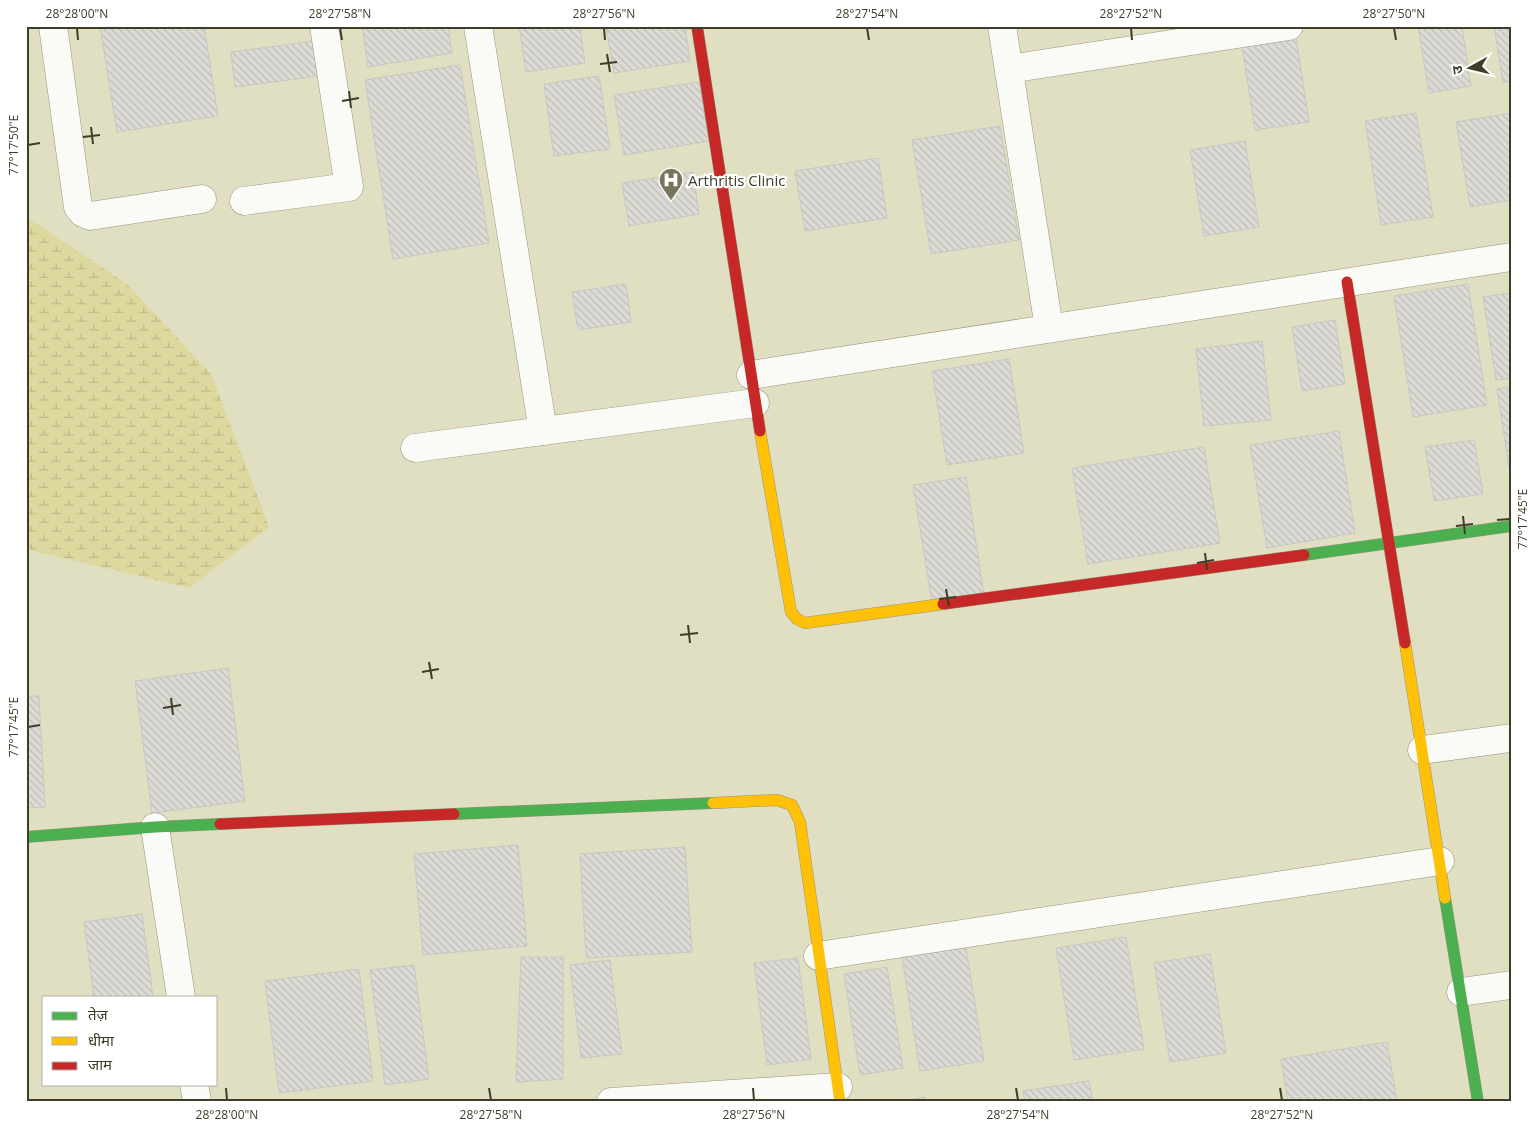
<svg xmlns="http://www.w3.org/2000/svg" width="1537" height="1128" viewBox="0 0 1537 1128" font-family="'Open Sans','Noto Sans Devanagari',sans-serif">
	<defs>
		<pattern id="wetland-marsh" width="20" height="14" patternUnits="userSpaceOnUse" patternTransform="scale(1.25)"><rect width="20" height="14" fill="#ddd89e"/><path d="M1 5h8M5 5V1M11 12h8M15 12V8" fill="none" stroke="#bfba88"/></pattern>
		<pattern id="building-back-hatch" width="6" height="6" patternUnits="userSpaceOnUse" patternTransform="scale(1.25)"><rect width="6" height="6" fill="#dcdbd5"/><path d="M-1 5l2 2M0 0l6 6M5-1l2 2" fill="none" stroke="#bebdb7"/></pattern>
	</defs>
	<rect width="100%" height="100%" fill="#e1dfc1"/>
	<!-- wetland -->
	<polygon fill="url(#wetland-marsh)" points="26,217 127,284 211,374 269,527 189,588 26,549"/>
	<!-- building -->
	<g fill="url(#building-back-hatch)" stroke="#c8c7c3">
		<polygon points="100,26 204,26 218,116 117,132"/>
		<polygon points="362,26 448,26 452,53 368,67"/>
		<polygon points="519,26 580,26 585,63 526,72"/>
		<polygon points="606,26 685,26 690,61 614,73"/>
		<polygon points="1418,26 1462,26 1471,86 1429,93"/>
		<polygon points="1494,26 1511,26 1511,81 1503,83"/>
		<polygon points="1295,31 1309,122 1255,130 1241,39"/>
		<polygon points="315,41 320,76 235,87 231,52"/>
		<polygon points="460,65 489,243 393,259 365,80"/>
		<polygon points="599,76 610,149 554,156 544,84"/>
		<polygon points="699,82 709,141 624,155 614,95"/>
		<polygon points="1416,113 1433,217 1381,225 1365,121"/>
		<polygon points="1511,113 1511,200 1470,207 1456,122"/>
		<polygon points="1000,126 1019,240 931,254 912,140"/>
		<polygon points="1245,141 1259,227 1204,236 1190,150"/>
		<polygon points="878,158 887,218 805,231 795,171"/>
		<polygon points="693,172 699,214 629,226 622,183"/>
		<polygon points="626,284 631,322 578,330 572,292"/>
		<polygon points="1468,284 1487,405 1413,417 1394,296"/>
		<polygon points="1511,293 1511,378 1496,380 1483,297"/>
		<polygon points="1335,320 1345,384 1302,391 1292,327"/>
		<polygon points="1262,341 1271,420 1204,426 1196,349"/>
		<polygon points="1009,359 1024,453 947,465 932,371"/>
		<polygon points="1511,387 1511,480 1497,389"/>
		<polygon points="1339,431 1355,533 1267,548 1250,445"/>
		<polygon points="1474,440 1483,494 1434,501 1425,447"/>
		<polygon points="1204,447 1220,543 1088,564 1072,468"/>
		<polygon points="966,477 984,595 932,603 913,485"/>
		<polygon points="228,668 245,801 152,813 135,681"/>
		<polygon points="26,696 39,696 45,807 26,808"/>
		<polygon points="518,845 527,946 423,955 414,854"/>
		<polygon points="685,847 692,952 586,958 580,854"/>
		<polygon points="142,914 153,997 94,997 84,922"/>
		<polygon points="1126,937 1144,1049 1074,1060 1056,948"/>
		<polygon points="966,947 984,1061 920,1071 902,957"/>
		<polygon points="1210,954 1226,1053 1170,1062 1154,963"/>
		<polygon points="521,957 563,957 563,1079 516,1082"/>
		<polygon points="798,958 811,1059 767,1065 754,963"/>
		<polygon points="610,960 622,1054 581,1058 570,965"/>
		<polygon points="414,965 429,1079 385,1085 370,970"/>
		<polygon points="887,967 903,1068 860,1075 844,974"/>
		<polygon points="359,969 373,1081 279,1093 265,981"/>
		<polygon points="1387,1042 1397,1102 1288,1102 1281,1059"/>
		<polygon points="1089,1081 1093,1102 1025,1102 1023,1091"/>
		<polygon points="925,1097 926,1102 894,1102"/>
	</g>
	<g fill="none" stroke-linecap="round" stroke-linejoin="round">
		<defs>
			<g id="street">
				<polyline points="53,26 78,207 83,213 90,216 202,199"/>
				<polyline points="478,26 543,431"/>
				<polyline points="1002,26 1049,328"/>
				<polyline points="1009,69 1289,26"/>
				<polyline points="244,201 349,187 324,26"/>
				<polyline points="751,375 1511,257"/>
				<polyline points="415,448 755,403"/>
				<polyline points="1422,750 1511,738"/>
				<polyline points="155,827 181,997"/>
				<polyline points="818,956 1440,861"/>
				<polyline points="1461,992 1511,985"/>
				<polyline points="194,1084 197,1102"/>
				<polyline points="611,1102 838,1087"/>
			</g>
			<g id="fast">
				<polyline points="1304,555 1511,526"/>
				<polyline points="454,814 713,803"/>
				<polyline points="26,837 155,827 220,824"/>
				<polyline points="1445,898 1478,1102"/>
			</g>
			<g id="slow">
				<polyline points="760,431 791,612 797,619 805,623 943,604"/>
				<polyline points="1405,643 1445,898"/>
				<polyline points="713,803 777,800 792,805 800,822 840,1102"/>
			</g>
			<g id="jam">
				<polyline points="697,26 760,431"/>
				<polyline points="1347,282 1405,643"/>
				<polyline points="943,604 1304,555"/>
				<polyline points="220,824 454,814"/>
			</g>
		</defs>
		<!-- street casing -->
		<use href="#street" stroke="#97957e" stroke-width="29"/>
		<!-- fast casing -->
		<use href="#fast" stroke="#97957e" stroke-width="12"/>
		<!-- slow casing -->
		<use href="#slow" stroke="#97957e" stroke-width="12"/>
		<!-- jam casing -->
		<use href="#jam" stroke="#97957e" stroke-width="12"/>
		<!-- street -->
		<use href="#street" stroke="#fafaf6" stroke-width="28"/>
		<!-- fast -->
		<use href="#fast" stroke="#4caf50" stroke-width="11"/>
		<!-- slow -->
		<use href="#slow" stroke="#ffc107" stroke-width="11"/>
		<!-- jam -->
		<use href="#jam" stroke="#c62828" stroke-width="11"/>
	</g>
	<!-- ticks -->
	<path fill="none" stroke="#3e3d27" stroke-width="2" d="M 77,28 L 78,40M 340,28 L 342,40M 604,28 L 605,40M 867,28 L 869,40M 1131,28 L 1132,40M 1394,28 L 1396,40M 607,54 L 610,72M 600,64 L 617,62M 349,91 L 351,108M 342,101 L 359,98M 91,127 L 93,144M 83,137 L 100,135M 28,145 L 40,143M 1463,516 L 1465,534M 1497,520 L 1510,519M 1456,526 L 1473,524M 1205,553 L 1207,570M 1197,563 L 1214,560M 946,589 L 949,606M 939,599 L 956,597M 688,625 L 690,643M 680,635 L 698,633M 429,662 L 432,679M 422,672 L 439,669M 171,698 L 173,715M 163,708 L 181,705M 28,727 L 40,725M 226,1088 L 227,1100M 489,1088 L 491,1100M 753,1088 L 754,1100M 1016,1088 L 1018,1100M 1280,1088 L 1282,1100"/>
	<!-- icons -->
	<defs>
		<symbol id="hospital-pin" viewBox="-11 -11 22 30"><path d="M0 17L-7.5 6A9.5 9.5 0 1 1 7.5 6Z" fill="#77765d" stroke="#fff"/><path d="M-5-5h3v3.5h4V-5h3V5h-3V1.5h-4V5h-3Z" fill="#fff"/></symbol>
	</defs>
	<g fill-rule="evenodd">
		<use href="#hospital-pin" x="657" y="166" width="28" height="38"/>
	</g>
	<g text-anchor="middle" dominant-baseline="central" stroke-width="4.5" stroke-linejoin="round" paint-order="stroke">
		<!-- poi labels -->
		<g font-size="15" fill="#3e3d27" stroke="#fff" text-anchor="start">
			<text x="688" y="180">Arthritis Clinic</text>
		</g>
	</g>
	<!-- border -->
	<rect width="1537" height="1128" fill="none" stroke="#ffffff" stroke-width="55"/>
	<!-- legend -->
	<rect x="42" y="996" width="175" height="90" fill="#ffffff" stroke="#b2b1a9"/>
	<rect x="52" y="1012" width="25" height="8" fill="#4caf50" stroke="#b2b1a9"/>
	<text x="88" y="1020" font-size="15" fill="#3e3d27">तेज़</text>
	<rect x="52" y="1037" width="25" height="8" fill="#ffc107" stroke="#b2b1a9"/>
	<text x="88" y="1046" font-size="15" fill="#3e3d27">धीमा</text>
	<rect x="52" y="1062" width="25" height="8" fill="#c62828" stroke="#b2b1a9"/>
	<text x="88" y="1070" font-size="15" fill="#3e3d27">जाम</text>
	<!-- north arrow -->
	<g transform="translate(1470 68) rotate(262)" stroke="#ffffff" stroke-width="4" paint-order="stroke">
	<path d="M0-4L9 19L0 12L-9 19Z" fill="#3e3d27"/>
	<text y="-8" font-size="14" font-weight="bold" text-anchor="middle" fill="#3e3d27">उ</text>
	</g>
	<rect x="28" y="28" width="1482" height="1072" fill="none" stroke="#3e3d27" stroke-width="2"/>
	<g font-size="12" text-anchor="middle" fill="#3e3d27">
		<text x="77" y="18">28°28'00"N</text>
		<text x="340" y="18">28°27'58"N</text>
		<text x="604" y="18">28°27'56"N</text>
		<text x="867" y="18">28°27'54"N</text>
		<text x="1131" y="18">28°27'52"N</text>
		<text x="1394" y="18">28°27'50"N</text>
		<text transform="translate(14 145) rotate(-90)" y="4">77°17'50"E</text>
		<text transform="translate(1523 519) rotate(-90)" y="4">77°17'45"E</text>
		<text transform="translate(14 727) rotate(-90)" y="4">77°17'45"E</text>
		<text x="227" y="1119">28°28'00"N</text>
		<text x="491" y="1119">28°27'58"N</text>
		<text x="754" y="1119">28°27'56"N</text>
		<text x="1018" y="1119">28°27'54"N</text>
		<text x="1282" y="1119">28°27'52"N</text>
	</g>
</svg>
